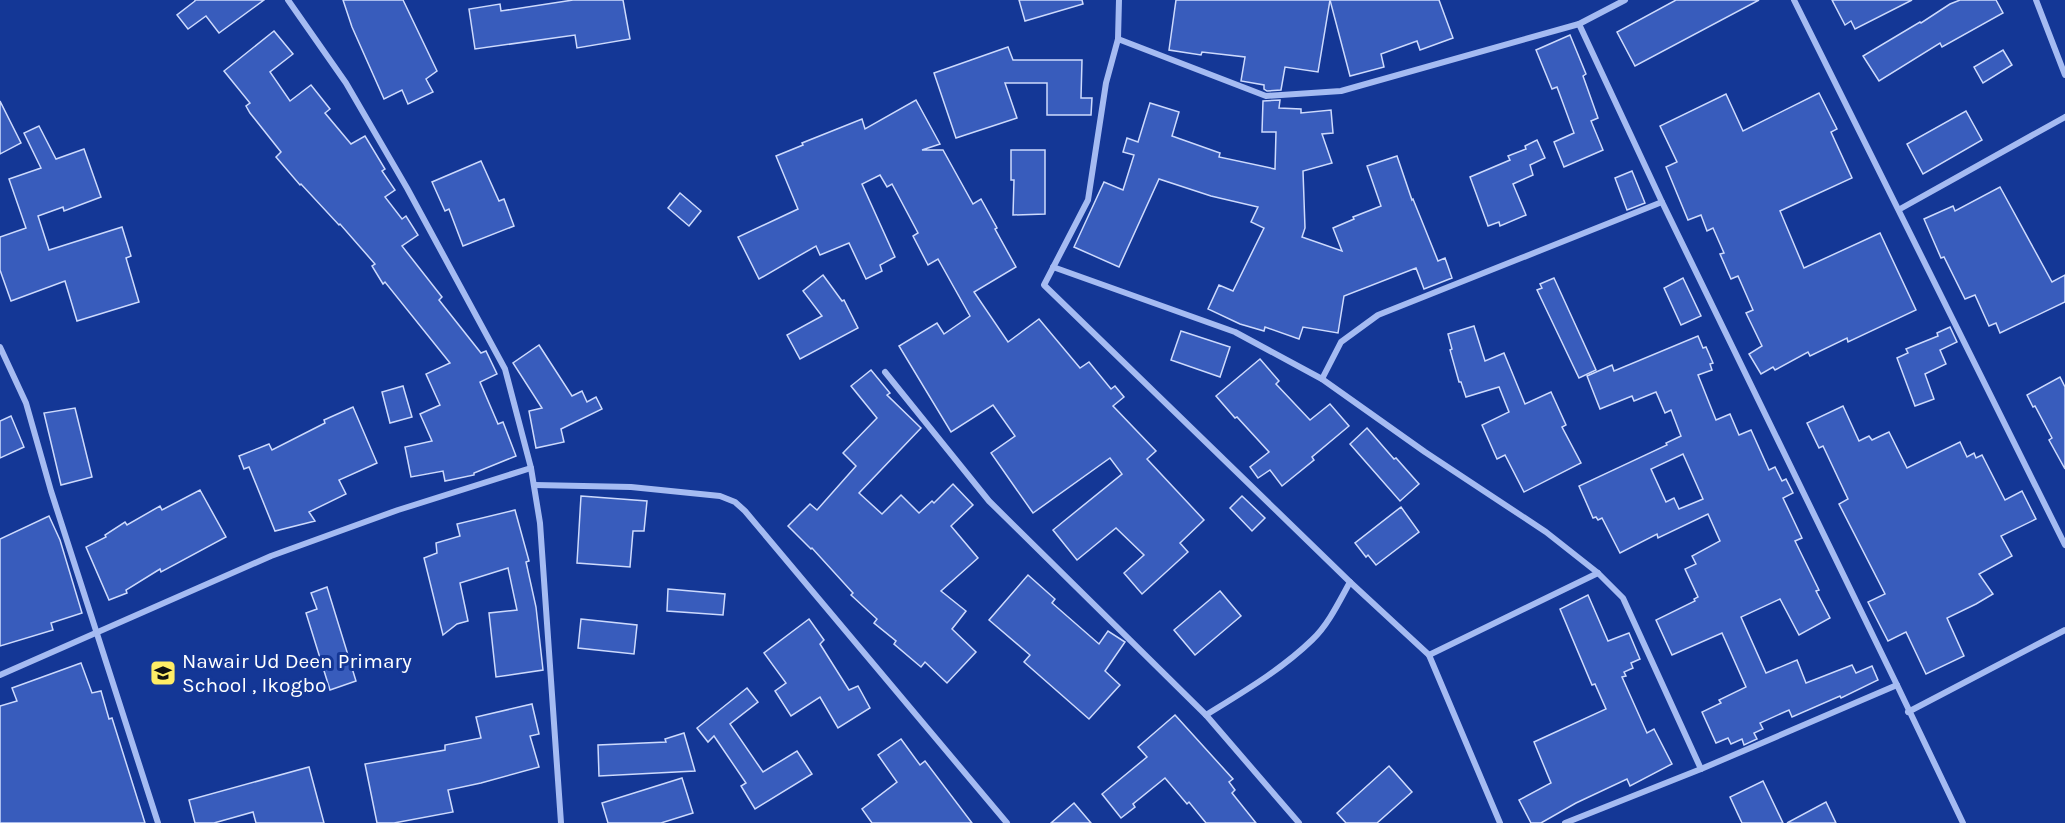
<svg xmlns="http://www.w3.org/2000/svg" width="2065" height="823" viewBox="0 0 2065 823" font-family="Karla,sans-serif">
	<rect width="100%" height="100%" fill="#143796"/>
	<!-- building -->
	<g fill="#385cbc" stroke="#cddafd" stroke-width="1.5" fill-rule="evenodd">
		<polygon points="195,0 264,0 219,33 206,16 188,29 177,15 195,1"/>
		<polygon points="343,0 403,0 437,71 426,79 433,92 408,104 402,90 384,99 352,27"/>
		<polygon points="573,0 623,0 630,39 577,48 575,35 475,49 469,9 500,4 501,11"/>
		<polygon points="1019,0 1082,0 1083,4 1025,21"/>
		<polygon points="1176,0 1330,0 1318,72 1285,67 1281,90 1267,91 1264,89 1264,85 1241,81 1245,57 1202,52 1201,55 1169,50"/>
		<polygon points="1330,0 1439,0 1453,38 1420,50 1417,41 1381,54 1384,67 1350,76"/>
		<polygon points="1676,0 1759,0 1635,66 1617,32"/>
		<polygon points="1832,0 1912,0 1855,29 1851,21 1845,25"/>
		<polygon points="1960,0 1996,0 2003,13 1942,47 1940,43 1879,81 1863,56 1920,22 1921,23 1950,4"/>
		<polygon points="274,31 293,54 270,72 290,101 311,85 330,109 325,113 351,144 365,136 385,169 382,171 395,190 385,197 402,219 406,216 418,235 402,246 442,297 439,300 481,353 486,351 497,374 480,382 498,424 503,422 516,456 474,473 474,475 445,481 443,471 411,477 405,447 432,441 420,414 440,405 426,374 450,363 385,282 383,284 372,266 375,264 340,224 339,225 301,184 300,185 276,157 281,152 250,113 246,106 250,103 224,71"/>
		<polygon points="1570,35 1586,74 1583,76 1598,118 1591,121 1603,150 1564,167 1554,142 1574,133 1557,87 1552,89 1536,50"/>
		<polygon points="1008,47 1013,60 1082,60 1081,98 1092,98 1091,115 1047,115 1047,83 1005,83 1017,118 956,138 934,73"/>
		<polygon points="2003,50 2012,65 1983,83 1974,67"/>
		<polygon points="1819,93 1837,129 1831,132 1852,178 1780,211 1804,268 1880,233 1916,310 1848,342 1847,338 1810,356 1808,352 1775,370 1773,367 1761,374 1749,354 1762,346 1746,313 1753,310 1738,276 1731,279 1720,254 1724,253 1713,228 1707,231 1701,215 1688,220 1666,167 1677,162 1660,126 1726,94 1743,131"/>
		<polygon points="916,100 940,144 922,150 943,150 973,204 981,199 997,228 995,229 1016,267 974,292 1008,342 1039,319 1080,368 1089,362 1111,389 1115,386 1124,397 1113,406 1156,451 1147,459 1204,520 1180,543 1188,552 1142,594 1124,573 1144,555 1116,528 1077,560 1053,530 1122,474 1110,458 1033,513 991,453 1015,436 993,405 951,432 899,346 937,323 944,334 970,316 938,259 928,265 913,236 918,233 892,184 887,187 880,175 862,184 895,257 880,265 882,271 866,279 849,243 820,255 816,246 759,279 738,237 798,209 776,156 803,145 802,143 862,119 865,129"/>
		<polygon points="1280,100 1279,108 1301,109 1301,113 1331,110 1333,133 1322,134 1332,163 1303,171 1305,228 1302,237 1342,251 1333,228 1354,219 1353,217 1381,206 1367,166 1397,156 1412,200 1413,199 1438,261 1445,258 1452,278 1424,289 1416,268 1344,296 1338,333 1303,327 1299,339 1265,327 1264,331 1240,324 1208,309 1219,285 1233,291 1264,228 1251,222 1258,207 1211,196 1159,179 1119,267 1074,247 1104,182 1123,190 1134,155 1123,152 1127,138 1138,142 1150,103 1179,112 1172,136 1220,153 1219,157 1275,169 1276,132 1262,132 1263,101"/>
		<polygon points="0,101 21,143 0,154"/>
		<polygon points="1966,111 1982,140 1923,174 1907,144"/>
		<polygon points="39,126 56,159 84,149 101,197 64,211 63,207 38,216 49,250 122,227 131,256 126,258 139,302 77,321 65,281 11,301 0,270 0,237 26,228 9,179 41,168 24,133"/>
		<polygon points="1537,140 1545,158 1530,165 1533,175 1513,184 1526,215 1500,226 1499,222 1488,226 1470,177 1510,160 1508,156 1526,149 1525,146"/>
		<polygon points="1011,150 1045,150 1045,214 1013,215 1014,180 1011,180"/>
		<polygon points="481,161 499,201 504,199 514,226 463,246 449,209 445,211 432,182"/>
		<polygon points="1632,171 1645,203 1627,210 1615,178"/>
		<polygon points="2000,187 2052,282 2065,275 2065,302 2000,333 1996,323 1989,326 1975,295 1965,299 1944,257 1941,258 1924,219 1953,206 1955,211"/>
		<polygon points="680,193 701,211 689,226 668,208"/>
		<polygon points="823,275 842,301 844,300 858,328 800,359 787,335 822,316 803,291"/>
		<polygon points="1554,278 1596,370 1579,378 1537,290 1542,288 1540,284"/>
		<polygon points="1683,278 1701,316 1681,325 1664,288"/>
		<polygon points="1474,326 1485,361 1504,353 1525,404 1551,392 1566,425 1562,427 1581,463 1524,492 1505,455 1497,459 1482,425 1509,412 1499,387 1466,397 1461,382 1459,382 1450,350 1452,349 1448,334"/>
		<polygon points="1950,327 1957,342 1940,350 1946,364 1925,374 1934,399 1915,406 1897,358 1908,353 1906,349 1938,336 1937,333"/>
		<polygon points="1181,331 1230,347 1220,377 1171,360"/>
		<path d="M 1698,336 L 1703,348 L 1706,347 L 1713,363 L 1710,364 L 1712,370 L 1698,375 L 1716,420 L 1730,414 L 1739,435 L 1751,430 L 1769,470 L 1775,467 L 1782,481 L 1786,479 L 1793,493 L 1783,498 L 1802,538 L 1795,541 L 1819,590 L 1816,591 L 1830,618 L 1799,635 L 1780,599 L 1741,617 L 1766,673 L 1797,660 L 1806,683 L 1852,665 L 1856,673 L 1872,666 L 1878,680 L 1841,698 L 1840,696 L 1792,717 L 1789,710 L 1760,723 L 1763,729 L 1754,733 L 1757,739 L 1744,745 L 1742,739 L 1731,744 L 1728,738 L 1716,743 L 1702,712 L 1721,703 L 1719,700 L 1746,687 L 1722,633 L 1672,655 L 1656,620 L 1695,601 L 1694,599 L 1698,597 L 1685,569 L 1696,564 L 1692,556 L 1720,541 L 1708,514 L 1658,538 L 1657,534 L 1620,553 L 1602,518 L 1598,520 L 1596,517 L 1593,518 L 1579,486 L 1667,445 L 1666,443 L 1681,436 L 1671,410 L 1665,413 L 1656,392 L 1634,401 L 1632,396 L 1600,409 L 1587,376 L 1612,365 L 1614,371 ZM 1683,454 L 1703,499 L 1679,509 L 1674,498 L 1666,502 L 1651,469 Z"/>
		<polygon points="539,345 572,396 582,391 587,402 596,397 602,409 561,429 564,442 536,448 529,411 542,408 513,363"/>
		<polygon points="1260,359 1279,381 1276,384 1310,420 1330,404 1349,426 1312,457 1314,460 1282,486 1270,470 1258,478 1250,467 1269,452 1237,417 1235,418 1216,396"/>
		<polygon points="871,370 890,393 887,395 921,428 859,493 882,514 901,495 919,513 932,501 934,503 953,484 973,505 951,526 978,558 941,591 966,611 952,629 976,652 947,683 925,662 921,667 894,644 896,641 874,623 877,619 851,595 853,593 812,548 811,549 788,526 810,504 817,510 856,466 843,453 877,418 851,386"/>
		<polygon points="2060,377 2065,387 2065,469 2049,440 2052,438 2035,406 2033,407 2027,395"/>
		<polygon points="403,386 412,417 390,423 382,392"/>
		<polygon points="1843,406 1859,441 1869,436 1872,440 1889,432 1907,468 1960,442 1967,457 1974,453 1976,458 1982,455 2005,500 2022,491 2036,519 2001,536 2012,556 1979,574 1993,594 1976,604 1947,618 1964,656 1926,674 1906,632 1888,641 1868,602 1885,594 1839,504 1848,499 1823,446 1819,448 1807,423"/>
		<polygon points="353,407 377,463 339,480 346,494 309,512 315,521 275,531 249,467 244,469 239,456 269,444 272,450 325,423 324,420"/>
		<polygon points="75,408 92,477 61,485 44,413"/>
		<polygon points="11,416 24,447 0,458 0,421"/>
		<polygon points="1367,428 1394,459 1396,458 1419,484 1400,501 1350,444"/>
		<polygon points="200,490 226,537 161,572 160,569 126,590 127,593 109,600 86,547 106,537 105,535 125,522 127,525 160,506 162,510"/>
		<polygon points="581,496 647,501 644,531 633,531 630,567 577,563"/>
		<polygon points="1242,496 1265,518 1252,531 1230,508"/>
		<polygon points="1401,507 1419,532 1376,565 1368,555 1366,557 1355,543"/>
		<polygon points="515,510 529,561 526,562 536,607 543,670 496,677 489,613 517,610 508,568 460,583 468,621 457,624 443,635 424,558 437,553 436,543 460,536 457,524"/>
		<polygon points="49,516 60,540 82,613 51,623 53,630 0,646 0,539"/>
		<polygon points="1028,575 1055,599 1052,603 1099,644 1108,631 1125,642 1105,671 1120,685 1089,719 1024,662 1030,655 989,620"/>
		<polygon points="327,587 356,681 330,690 306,613 317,609 311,593"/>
		<polygon points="668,589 725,594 723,615 667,611"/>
		<polygon points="1220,591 1241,616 1195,655 1174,630"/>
		<polygon points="1588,595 1608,641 1629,633 1640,659 1631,663 1633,668 1624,672 1626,676 1622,677 1647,733 1654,729 1672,764 1630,786 1627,779 1576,803 1541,823 1531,823 1519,800 1551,783 1534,742 1606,709 1595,684 1592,685 1560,609"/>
		<polygon points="581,619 637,625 634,654 578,648"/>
		<polygon points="809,619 824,640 820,644 849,690 858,686 870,708 838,728 820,697 791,716 775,691 786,683 764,653"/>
		<polygon points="81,663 92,693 101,691 109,719 112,718 145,823 0,823 0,706 17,701 12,688"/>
		<polygon points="747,688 758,702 730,724 763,772 797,751 812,774 755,809 741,786 746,783 714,736 708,742 697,728"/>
		<polygon points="532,704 539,734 530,736 539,767 481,783 448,790 453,812 394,823 377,823 365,764 445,750 445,745 481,738 476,717"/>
		<polygon points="1175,715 1233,779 1229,782 1235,790 1232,793 1256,823 1206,823 1189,802 1187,804 1165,778 1133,804 1135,807 1121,818 1102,794 1147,757 1138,747"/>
		<polygon points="684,733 695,771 599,776 598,745 666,742 665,739"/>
		<polygon points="901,739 920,765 925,761 972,823 872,823 862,809 897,782 878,755"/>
		<polygon points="1389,766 1412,792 1377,823 1346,823 1337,813"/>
		<polygon points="309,767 324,823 256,823 253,812 214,823 195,823 189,800"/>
		<polygon points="682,778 693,813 661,823 608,823 602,803"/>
		<polygon points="1763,781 1783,823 1742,823 1730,797"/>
		<polygon points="1826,802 1836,823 1787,823"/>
		<polygon points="1074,803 1091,823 1051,823"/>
	</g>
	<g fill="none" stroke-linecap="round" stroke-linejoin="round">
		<!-- minor -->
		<g stroke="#a5bbf2" stroke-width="6">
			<polyline points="288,0 346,83 407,188 505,369 531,468 540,523 561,823"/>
			<polyline points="1119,0 1118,39 1106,83 1088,200 1044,285 1350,582 1429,655"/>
			<polyline points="1794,0 2065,545"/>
			<polyline points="2036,0 2065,75"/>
			<polyline points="1118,39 1266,96 1341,91 1579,24 1625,0"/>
			<polyline points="1900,209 2065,117"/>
			<polyline points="1053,267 1235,332 1322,379 1425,452 1546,532 1598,573 1623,598 1701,769"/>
			<polyline points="0,347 26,403 51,491 158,823"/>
			<path d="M 885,372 L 989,501 L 1206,715 C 1243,692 1281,670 1312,640 C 1328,625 1339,602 1350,582"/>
			<polyline points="1322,379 1341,342 1378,315 1662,202"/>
			<polyline points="535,485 631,487 720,496 735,502 745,511 1007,823"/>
			<polyline points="0,675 271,556 398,510 531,468"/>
			<polyline points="1897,685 1963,823"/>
			<polyline points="1908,712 2065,630"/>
			<polyline points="1206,715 1299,823"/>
			<polyline points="1500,823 1429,655 1598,573"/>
			<polyline points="1565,823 1701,769 1897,685 1662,202 1579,24"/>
		</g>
	</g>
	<!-- icons -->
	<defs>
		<symbol id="school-square" viewBox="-11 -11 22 22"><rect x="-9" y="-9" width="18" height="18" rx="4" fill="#ffed66" stroke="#143796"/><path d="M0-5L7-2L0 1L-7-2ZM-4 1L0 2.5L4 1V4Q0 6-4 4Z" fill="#111"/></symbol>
	</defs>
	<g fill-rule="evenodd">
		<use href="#school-square" x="148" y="658" width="30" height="30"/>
	</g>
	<g text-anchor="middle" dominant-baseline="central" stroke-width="6" stroke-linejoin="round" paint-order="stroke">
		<!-- poi labels -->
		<g font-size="21" fill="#fff" stroke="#143796" text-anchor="start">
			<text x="182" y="661">Nawair Ud Deen Primary<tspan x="182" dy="24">School , Ikogbo</tspan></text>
		</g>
	</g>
</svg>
